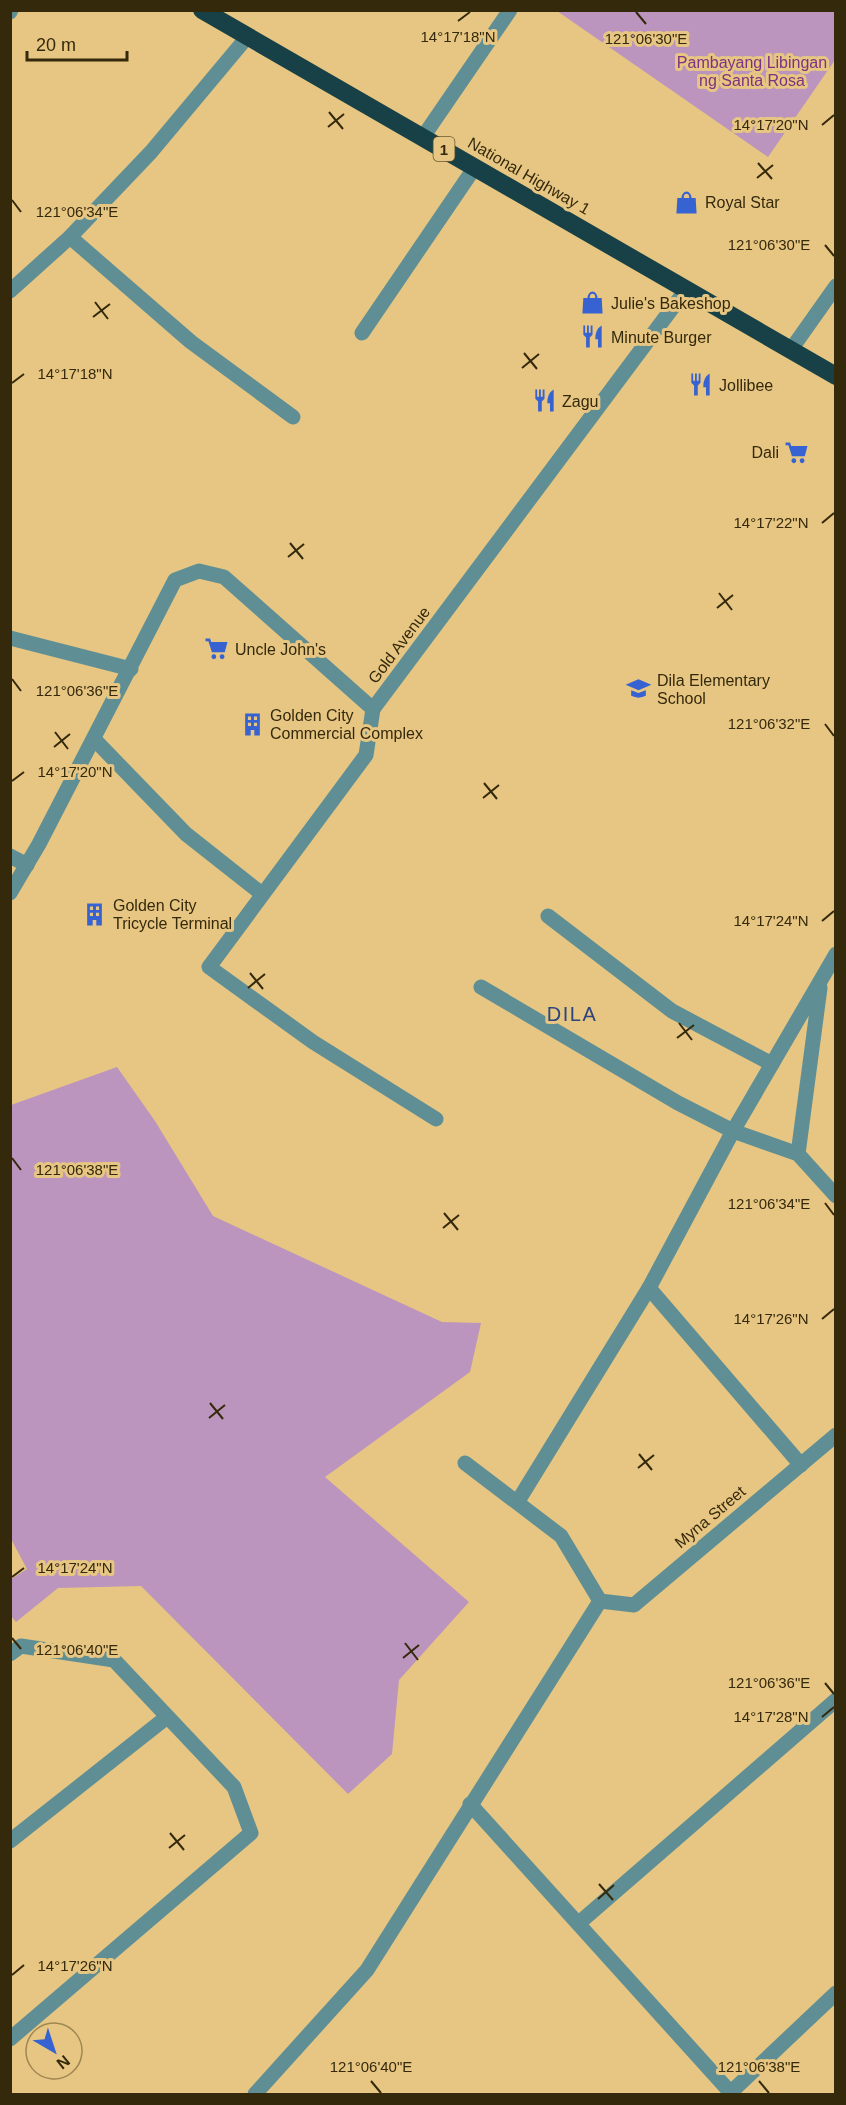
<svg xmlns="http://www.w3.org/2000/svg" width="846" height="2105" viewBox="0 0 846 2105" font-family="Helvetica,sans-serif">
	<rect width="100%" height="100%" fill="#e6c682"/>
	<!-- green -->
	<g fill="#bb95bd">
		<polygon points="557,11 835,11 835,60 768,157"/>
		<polygon points="117,1067 155,1121 213,1216 442,1322 481,1323 470,1372 325,1477 469,1602 399,1680 392,1754 348,1794 141,1586 58,1588 16,1622 11,1616 11,1579 27,1569 10,1537 11,1105"/>
	</g>
	<g fill="none" stroke-linecap="round" stroke-linejoin="round">
		<!-- minor -->
		<g stroke="#5f8f95" stroke-width="15">
			<polyline points="10,12 11,10"/>
			<polyline points="423,137 510,10"/>
			<polyline points="70,237 191,342 293,417"/>
			<polyline points="10,291 70,237 151,152 248,36"/>
			<polyline points="362,333 475,167"/>
			<polyline points="790,351 836,286"/>
			<polyline points="10,638 131,669"/>
			<polyline points="373,709 366,755 209,967 313,1042 436,1119"/>
			<polyline points="94,739 186,834 262,894"/>
			<polyline points="10,856 27,865"/>
			<polyline points="10,893 39,844 175,580 199,571 224,577 373,709 685,291"/>
			<polyline points="548,916 672,1011 772,1064"/>
			<polyline points="481,987 678,1103 733,1131 798,1154 836,1196"/>
			<polyline points="798,1154 820,988"/>
			<polyline points="649,1288 801,1465"/>
			<polyline points="465,1463 561,1536 600,1601"/>
			<polyline points="518,1501 649,1288 733,1131 836,954"/>
			<polyline points="600,1601 634,1605 836,1435"/>
			<polyline points="10,1654 21,1646 114,1660 234,1787 251,1833 10,2039"/>
			<polyline points="470,1804 731,2093"/>
			<polyline points="10,1841 167,1717"/>
			<polyline points="579,1923 836,1700"/>
			<polyline points="255,2094 367,1970 600,1601"/>
			<polyline points="729,2094 836,1993"/>
		</g>
		<!-- highway -->
		<polyline stroke="#174146" stroke-width="18" points="202,10 836,376"/>
	</g>
	<!-- ticks -->
	<path fill="none" stroke="#35290c" stroke-width="2" d="M 636,12 L 646,24M 458,21 L 470,12M 329,112 L 343,129M 822,125 L 834,115M 328,127 L 344,114M 758,163 L 772,179M 757,178 L 773,165M 12,200 L 21,212M 825,245 L 834,256M 95,302 L 108,319M 93,317 L 110,304M 524,353 L 537,369M 522,368 L 539,354M 12,383 L 24,374M 822,523 L 834,513M 290,543 L 303,559M 288,557 L 304,544M 719,593 L 732,610M 717,608 L 733,595M 12,679 L 21,691M 825,724 L 834,736M 55,732 L 68,749M 54,747 L 70,734M 12,781 L 24,772M 484,783 L 497,799M 483,798 L 499,785M 822,921 L 834,911M 250,973 L 263,989M 248,988 L 265,974M 679,1023 L 692,1040M 677,1038 L 694,1025M 12,1158 L 21,1170M 825,1203 L 834,1215M 444,1213 L 458,1230M 443,1228 L 459,1215M 822,1319 L 834,1309M 210,1403 L 223,1419M 209,1418 L 225,1405M 639,1454 L 652,1470M 638,1468 L 654,1455M 12,1577 L 24,1568M 12,1638 L 21,1649M 405,1643 L 418,1660M 403,1658 L 419,1645M 825,1683 L 834,1694M 822,1717 L 834,1707M 170,1833 L 184,1850M 169,1848 L 185,1835M 599,1884 L 613,1900M 598,1899 L 614,1885M 12,1975 L 24,1965M 371,2081 L 381,2093M 759,2081 L 769,2093"/>
	<!-- icons -->
	<defs>
		<symbol id="shop-bare" viewBox="-9 -9 18 18"><path d="M-5-2.5h2.3a2.7 3.5 0 0 1 5.4 0H5L5.5 6h-11ZM-1.5-2.5h3a1.5 2.3 0 0 0-3 0Z" fill="#3662d2" stroke="#e6c682" stroke-width="2.5" paint-order="stroke"/></symbol>
		<symbol id="restaurant-bare" viewBox="-9 -9 18 18"><path d="M-5-6h1v4h1v-4h1v4h1v-4h1v5L-1.5 .5V6h-2V.5L-5-1ZM5-6V6H3V1.5H1.5Q1.5-4 5-6Z" fill="#3662d2" stroke="#e6c682" stroke-width="2.5" paint-order="stroke"/></symbol>
		<symbol id="supermarket-bare" viewBox="-9 -9 18 18"><path d="M-6-5.5h2.5l.6 2H6L4.5 2H-2.5L-4.4-4H-6ZM-1.5 3.2a1.3 1.3 0 1 0 .1 0ZM3 3.2a1.3 1.3 0 1 0 .1 0Z" fill="#3662d2" stroke="#e6c682" stroke-width="2.5" paint-order="stroke"/></symbol>
		<symbol id="school-bare" viewBox="-9 -9 18 18"><path d="M0-5L7-2L0 1L-7-2ZM-4 1L0 2.5L4 1V4Q0 6-4 4Z" fill="#3662d2" stroke="#e6c682" stroke-width="2.5" paint-order="stroke"/></symbol>
		<symbol id="building-bare" viewBox="-9 -9 18 18"><path d="M-4-6H4V6H1V3H-1V6H-4ZM-2.5-4.3h1.7v1.8h-1.7ZM.8-4.3h1.7v1.8H.8ZM-2.5-1h1.7V.8h-1.7ZM.8-1h1.7V.8H.8Z" fill="#3662d2" stroke="#e6c682" stroke-width="2.5" paint-order="stroke"/></symbol>
	</defs>
	<g fill-rule="evenodd">
		<use href="#shop-bare" x="670" y="186" width="33" height="33"/>
		<use href="#shop-bare" x="576" y="286" width="33" height="33"/>
		<use href="#restaurant-bare" x="576" y="320" width="33" height="33"/>
		<use href="#restaurant-bare" x="684" y="368" width="33" height="33"/>
		<use href="#restaurant-bare" x="528" y="384" width="33" height="33"/>
		<use href="#supermarket-bare" x="780" y="436" width="33" height="33"/>
		<use href="#supermarket-bare" x="200" y="632" width="33" height="33"/>
		<use href="#school-bare" x="622" y="672" width="33" height="33"/>
		<use href="#building-bare" x="236" y="708" width="33" height="33"/>
		<use href="#building-bare" x="78" y="898" width="33" height="33"/>
	</g>
	<g text-anchor="middle" dominant-baseline="central" stroke-width="6" stroke-linejoin="round" paint-order="stroke">
		<!-- shield labels -->
		<rect fill="#e6c682" stroke="#6a582f" stroke-width="1.5" x="433.5" y="137" width="21" height="24" rx="4.5"/>
		<g font-size="15" font-weight="bold" fill="#35290c">
			<text x="444" y="149">1</text>
		</g>
		<!-- park labels -->
		<g font-size="16" fill="#7d3283" stroke="#e6c682">
			<text x="752" y="62">Pambayang Libingan<tspan x="752" dy="18">ng Santa Rosa</tspan></text>
		</g>
		<!-- street labels -->
		<g font-size="16" fill="#35290c" stroke="#e6c682">
			<text transform="translate(529 176) rotate(30)">National Highway 1</text>
			<text transform="translate(399 645) rotate(-53)">Gold Avenue</text>
			<text transform="translate(710 1517) rotate(-40)">Myna Street</text>
		</g>
		<!-- poi labels -->
		<g font-size="16" fill="#35290c" stroke="#e6c682" text-anchor="start">
			<text x="705" y="202">Royal Star</text>
			<text x="611" y="303">Julie's Bakeshop</text>
			<text x="611" y="337">Minute Burger</text>
			<text x="719" y="385">Jollibee</text>
			<text x="562" y="401">Zagu</text>
			<text x="779" y="452" text-anchor="end">Dali</text>
			<text x="235" y="649">Uncle John's</text>
			<text x="657" y="680">Dila Elementary<tspan x="657" dy="18">School</tspan></text>
			<text x="270" y="715">Golden City<tspan x="270" dy="18">Commercial Complex</tspan></text>
			<text x="113" y="905">Golden City<tspan x="113" dy="18">Tricycle Terminal</tspan></text>
		</g>
		<!-- quarter labels -->
		<g font-size="20" letter-spacing="1.5" fill="#2c457d" stroke="#e6c682">
			<text x="572" y="1014">DILA</text>
		</g>
	</g>
	<g font-size="15" text-anchor="middle" fill="#35290c" stroke="#e6c682" stroke-width="6" stroke-linejoin="round" paint-order="stroke">
		<text x="458" y="42">14°17'18"N</text>
		<text x="646" y="44">121°06'30"E</text>
		<text x="771" y="130">14°17'20"N</text>
		<text x="77" y="217">121°06'34"E</text>
		<text x="769" y="250">121°06'30"E</text>
		<text x="75" y="379">14°17'18"N</text>
		<text x="771" y="528">14°17'22"N</text>
		<text x="77" y="696">121°06'36"E</text>
		<text x="769" y="729">121°06'32"E</text>
		<text x="75" y="777">14°17'20"N</text>
		<text x="771" y="926">14°17'24"N</text>
		<text x="77" y="1175">121°06'38"E</text>
		<text x="769" y="1209">121°06'34"E</text>
		<text x="771" y="1324">14°17'26"N</text>
		<text x="75" y="1573">14°17'24"N</text>
		<text x="77" y="1655">121°06'40"E</text>
		<text x="769" y="1688">121°06'36"E</text>
		<text x="771" y="1722">14°17'28"N</text>
		<text x="75" y="1971">14°17'26"N</text>
		<text x="371" y="2072">121°06'40"E</text>
		<text x="759" y="2072">121°06'38"E</text>
	</g>
	<!-- border -->
	<rect width="846" height="2105" fill="none" stroke="#35290c" stroke-width="24"/>
	<!-- north arrow -->
	<g transform="translate(54 2051) rotate(141)"><circle r="28" fill="#e6c682" stroke="#9f8753" stroke-width="1.5"/>
	<path d="M0-4.5L10 22L0 15L-10 22Z" fill="#3662d2"/>
	<text y="-9" font-size="16" font-weight="bold" text-anchor="middle" fill="#35290c">N</text>
	</g>
	<!-- scale -->
	<path d="M27 51v9h100v-9" fill="none" stroke="#35290c" stroke-width="3"/>
	<text x="36" y="51" font-size="18" fill="#35290c" stroke="#e6c682" stroke-width="4.5" paint-order="stroke">20 m</text>
</svg>
